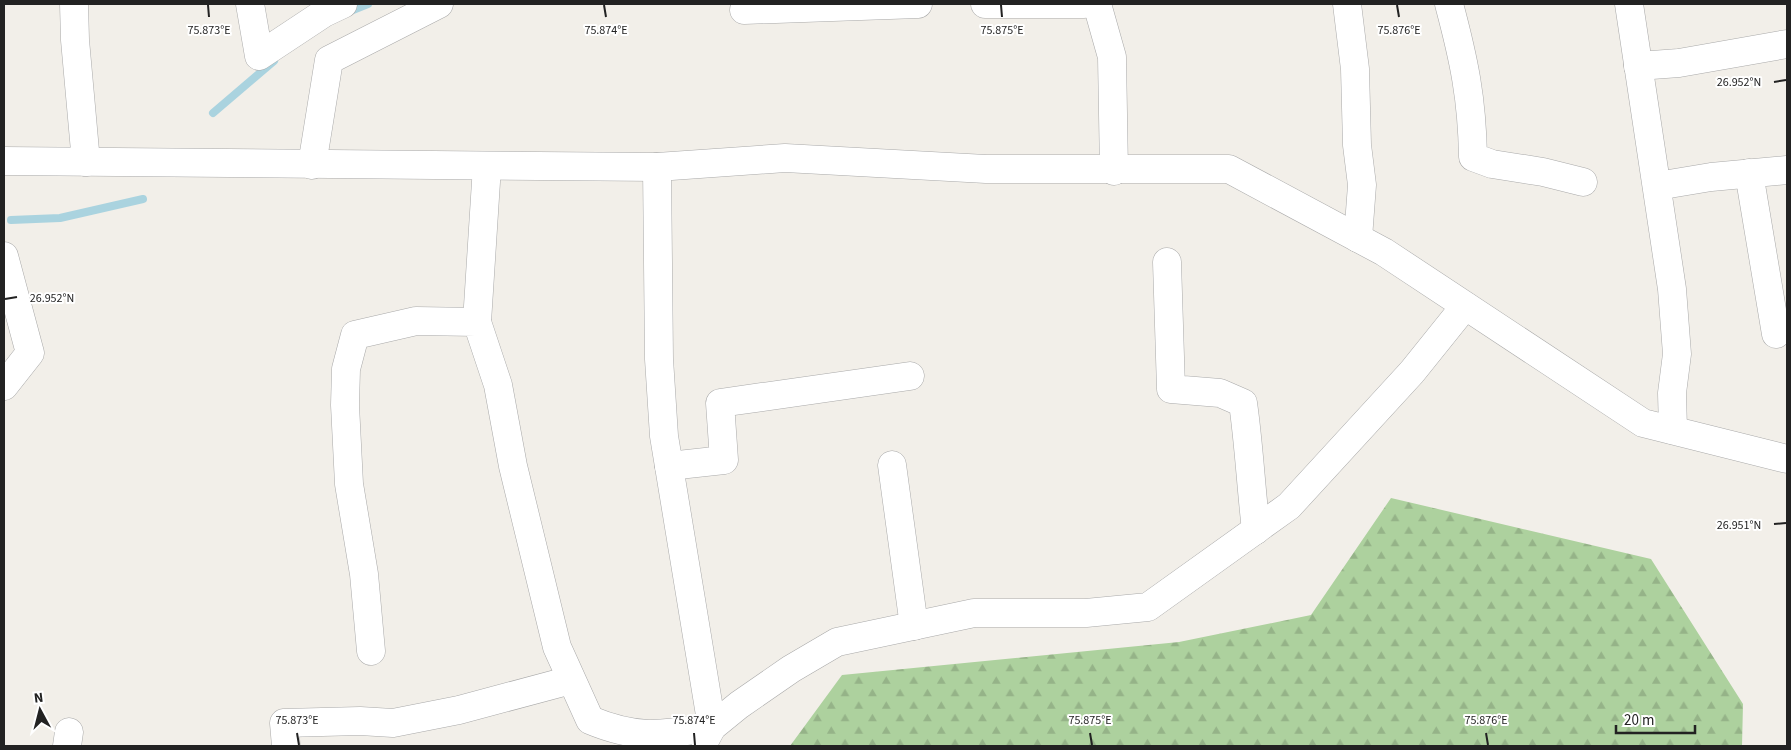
<svg xmlns="http://www.w3.org/2000/svg" width="1791" height="750" viewBox="0 0 1791 750" font-family="'Source Sans 3',sans-serif">
	<defs>
		<pattern id="forest-firs" width="22" height="20" patternUnits="userSpaceOnUse" patternTransform="scale(1.25)"><rect width="22" height="20" fill="#add19e"/><path d="M5 1l3.5 6h-7zM16 11l3.5 6h-7z" fill="#95b388"/></pattern>
	</defs>
	<rect width="100%" height="100%" fill="#f2efe9"/>
	<!-- forest -->
	<polygon fill="url(#forest-firs)" points="1391,498 1651,559 1743,704 1742,746 790,746 842,675 1179,642 1311,615"/>
	<g fill="none" stroke-linecap="round" stroke-linejoin="round">
		<!-- stream -->
		<g stroke="#aad3df" stroke-width="8">
			<polyline points="348,12 368,4"/>
			<polyline points="213,113 274,61"/>
			<polyline points="11,220 60,218 143,199"/>
		</g>
		<defs>
			<g id="minor">
				<polyline points="74,4 75,40 86,162"/>
				<polyline points="250,4 259,56 324,13 343,4"/>
				<polyline points="985,4 1084,4"/>
				<polyline points="1097,4 1112,57 1114,171"/>
				<polyline points="1347,4 1355,69 1357,145 1362,185 1358,238"/>
				<path d="M 1449,4 C 1464,60 1472,98 1473,157 L 1492,164 L 1543,172 L 1583,182"/>
				<polyline points="1629,4 1672,289 1677,354 1672,393 1673,430"/>
				<polyline points="744,10 918,4"/>
				<polyline points="1638,66 1679,63 1787,44"/>
				<polyline points="4,161 657,167 785,158 986,169 1229,169 1384,252 1643,423 1787,459"/>
				<polyline points="312,165 329,60 439,4"/>
				<polyline points="1749,173 1776,334"/>
				<polyline points="1657,186 1711,177 1787,170"/>
				<polyline points="4,256 30,353 4,386"/>
				<path d="M 1167,262 L 1171,389 L 1220,393 L 1243,403 C 1249,445 1251,488 1256,530"/>
				<polyline points="477,322 487,166"/>
				<polyline points="892,465 914,626"/>
				<polyline points="669,466 724,460 720,403 910,376"/>
				<path d="M 371,651 L 364,574 L 349,484 L 345,405 L 346,369 L 355,335 L 416,321 L 477,322 L 498,385 L 513,466 L 557,647 L 590,720 C 638,740 662,735 712,727 L 664,436 L 659,359 L 657,167"/>
				<polyline points="705,740 712,727 739,705 791,669 837,642 974,613 1086,613 1148,607 1289,506 1412,372 1465,306"/>
				<polyline points="67,746 69,732"/>
				<polyline points="286,746 284,723 360,721 393,723 459,710 571,680"/>
			</g>
		</defs>
		<!-- minor casing -->
		<use href="#minor" stroke="#a9a9a9" stroke-width="29"/>
		<!-- minor -->
		<use href="#minor" stroke="#fff" stroke-width="28"/>
	</g>
	<!-- ticks -->
	<path fill="none" stroke="#222" stroke-width="2" d="M 208,5 L 209,17M 604,5 L 606,17M 1001,5 L 1002,17M 1397,5 L 1399,17M 1774,82 L 1786,80M 5,299 L 17,297M 1774,524 L 1786,523M 297,733 L 299,745M 694,733 L 695,745M 1090,733 L 1092,745M 1486,733 L 1488,745"/>
	<g font-size="12" text-anchor="middle" fill="#222" stroke="#fff" stroke-width="4" stroke-linejoin="round" paint-order="stroke">
		<text x="209" y="34">75.873°E</text>
		<text x="606" y="34">75.874°E</text>
		<text x="1002" y="34">75.875°E</text>
		<text x="1399" y="34">75.876°E</text>
		<text x="1739" y="86">26.952°N</text>
		<text x="52" y="302">26.952°N</text>
		<text x="1739" y="529">26.951°N</text>
		<text x="297" y="724">75.873°E</text>
		<text x="694" y="724">75.874°E</text>
		<text x="1090" y="724">75.875°E</text>
		<text x="1486" y="724">75.876°E</text>
	</g>
	<!-- border -->
	<rect width="1791" height="750" fill="none" stroke="#222222" stroke-width="10"/>
	<!-- north arrow -->
	<g transform="translate(40 710) rotate(353)" stroke="#ffffff" stroke-width="4" paint-order="stroke">
	<path d="M0-4L9 19L0 12L-9 19Z" fill="#222222"/>
	<text y="-8" font-size="14" font-weight="bold" text-anchor="middle" fill="#222222">N</text>
	</g>
	<!-- scale -->
	<path d="M1616 725v8h79v-8" fill="none" stroke="#222222" stroke-width="2.5"/>
	<text x="1624" y="725" font-size="15" fill="#222222" stroke="#ffffff" stroke-width="4" paint-order="stroke">20 m</text>
</svg>
